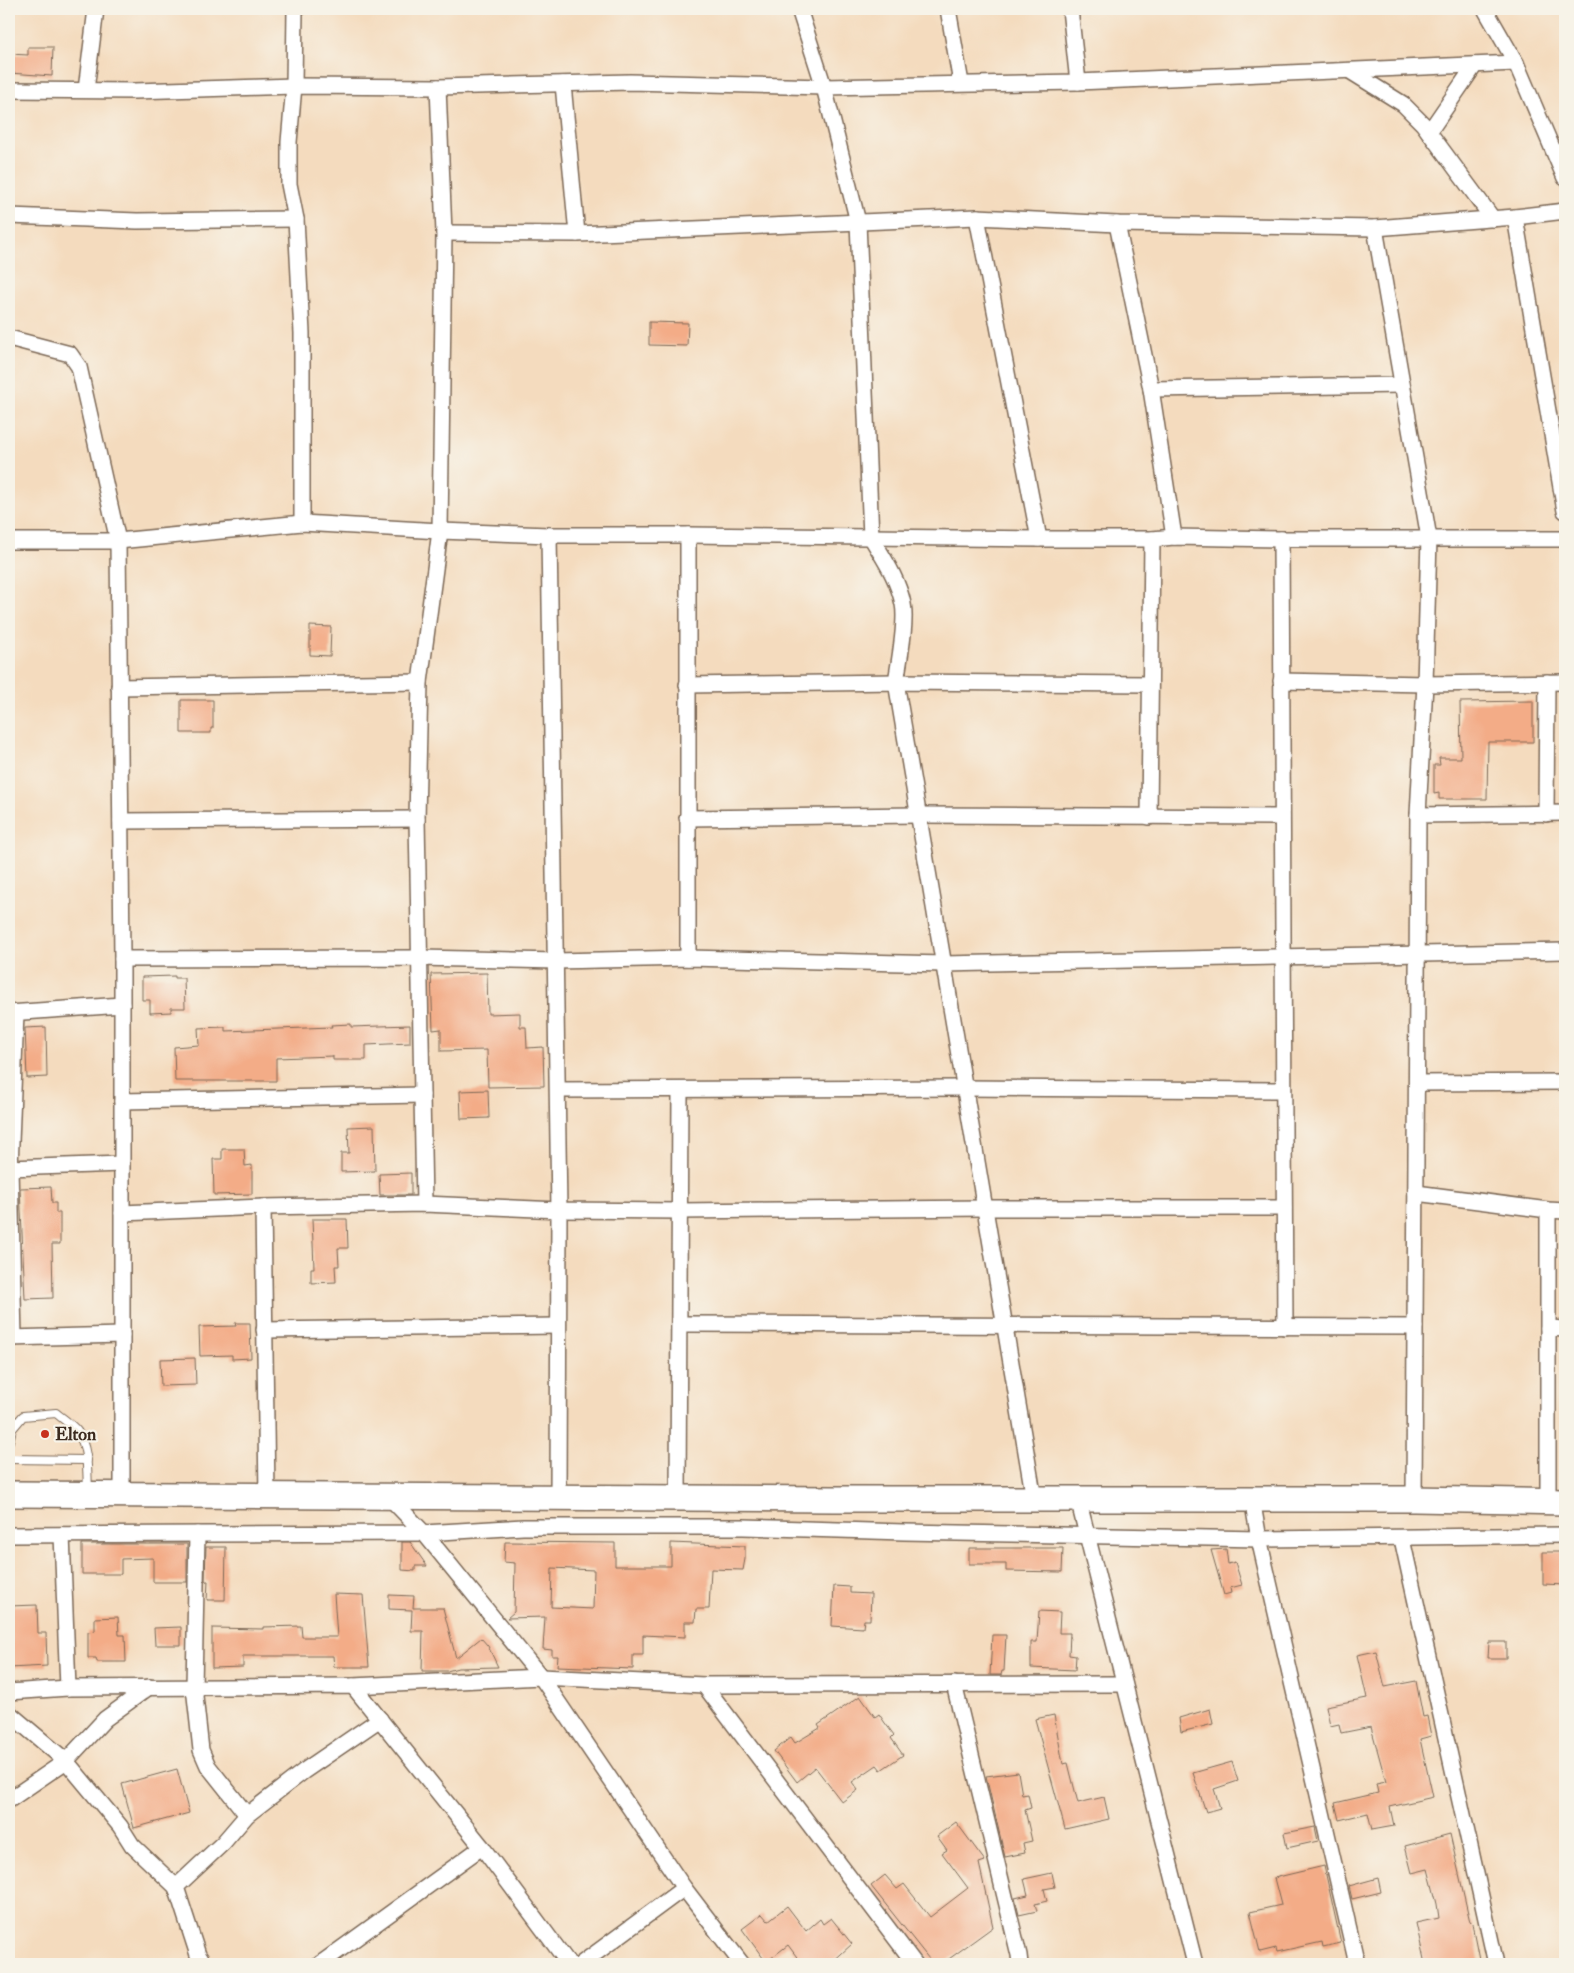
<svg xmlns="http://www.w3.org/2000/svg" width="1574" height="1973" viewBox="0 0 1574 1973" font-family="'IM FELL Double Pica',serif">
	<rect width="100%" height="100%" fill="#f7f3e8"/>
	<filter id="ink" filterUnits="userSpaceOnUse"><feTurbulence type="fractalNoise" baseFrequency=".02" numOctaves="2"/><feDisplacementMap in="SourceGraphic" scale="10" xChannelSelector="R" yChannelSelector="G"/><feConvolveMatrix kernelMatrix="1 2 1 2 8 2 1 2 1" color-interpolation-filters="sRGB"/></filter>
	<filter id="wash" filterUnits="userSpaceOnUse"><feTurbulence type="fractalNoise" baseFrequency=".0096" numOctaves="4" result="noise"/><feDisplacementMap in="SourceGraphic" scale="20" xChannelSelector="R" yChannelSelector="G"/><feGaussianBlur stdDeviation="1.12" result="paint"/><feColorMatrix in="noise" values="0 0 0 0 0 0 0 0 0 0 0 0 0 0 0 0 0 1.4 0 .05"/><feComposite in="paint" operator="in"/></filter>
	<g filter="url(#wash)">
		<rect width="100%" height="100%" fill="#f4dbbe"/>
		<g id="blocks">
			<!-- building -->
			<g fill="#f3ac87" fill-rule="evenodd">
				<polygon points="28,47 53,47 52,76 9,73 9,54 28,55"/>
				<polygon points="649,322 688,323 687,346 649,345"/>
				<polygon points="310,626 331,627 330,656 310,655"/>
				<polygon points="181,700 213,700 213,728 211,728 211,733 181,733"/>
				<polygon points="1533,701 1533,742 1488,742 1487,799 1439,799 1439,793 1434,794 1434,765 1440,765 1439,758 1461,758 1460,702"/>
				<polygon points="487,973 488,1014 520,1013 520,1027 526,1027 527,1048 543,1047 544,1086 488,1087 487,1050 441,1051 441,1029 433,1030 431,974"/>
				<polygon points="175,976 175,978 184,978 185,1008 171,1008 171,1012 150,1013 150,1000 142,1000 142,977"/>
				<polygon points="351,1024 351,1027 410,1025 410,1043 366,1045 366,1060 333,1060 333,1056 276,1058 276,1081 175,1081 174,1047 199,1045 198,1028 225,1027 225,1031 332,1027 331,1025"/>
				<polygon points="46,1027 47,1077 27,1078 25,1028"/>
				<polygon points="488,1090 489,1118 461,1119 460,1091"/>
				<polygon points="374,1126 375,1171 341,1172 341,1153 349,1153 348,1127"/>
				<polygon points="222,1149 244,1149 245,1166 252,1165 252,1194 214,1195 213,1159 222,1159"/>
				<polygon points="411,1173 411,1195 380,1195 379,1174"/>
				<polygon points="51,1187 52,1203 56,1203 56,1213 60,1213 60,1244 52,1244 53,1298 25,1299 20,1188"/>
				<polygon points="312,1219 347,1219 348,1248 338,1248 339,1266 335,1266 336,1282 311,1283 311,1268 314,1268"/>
				<polygon points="235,1323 250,1323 251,1358 232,1359 232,1355 200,1356 199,1327 236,1326"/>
				<polygon points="195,1358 196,1385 161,1386 160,1359"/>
				<polygon points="402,1542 410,1542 427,1566 415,1566 415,1571 402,1570"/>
				<path d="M 505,1542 L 615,1543 L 615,1566 L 671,1566 L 671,1543 L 745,1546 L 745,1559 L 743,1570 L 711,1569 L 709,1609 L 696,1609 L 695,1622 L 685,1622 L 685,1637 L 643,1635 L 643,1655 L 633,1655 L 633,1669 L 557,1666 L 558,1656 L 552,1656 L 552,1650 L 543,1649 L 545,1617 L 507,1618 L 514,1612 L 515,1563 L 504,1562 ZM 552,1568 L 594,1570 L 593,1609 L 551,1607 Z"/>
				<polygon points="82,1544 187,1544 187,1582 153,1582 153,1558 121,1559 121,1574 82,1574"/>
				<polygon points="206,1547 226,1547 225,1600 207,1600 208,1581 205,1581"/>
				<polygon points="969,1548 1063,1548 1062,1572 1006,1571 1006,1564 969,1564"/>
				<polygon points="1226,1549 1228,1564 1235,1562 1242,1585 1230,1588 1231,1593 1224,1595 1211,1550"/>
				<polygon points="1543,1552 1565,1552 1565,1585 1543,1584"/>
				<polygon points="834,1586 850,1587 850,1593 871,1594 870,1620 864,1620 863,1628 832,1626"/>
				<polygon points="334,1594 363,1595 369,1667 334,1667 333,1656 243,1656 243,1667 212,1668 212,1628 263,1629 263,1627 301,1626 302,1637 337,1637"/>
				<polygon points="389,1595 414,1596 413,1608 443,1608 456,1658 481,1638 488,1646 498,1667 458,1668 447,1671 422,1671 423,1631 411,1631 412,1610 389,1609"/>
				<polygon points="37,1605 38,1633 46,1633 47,1666 9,1668 9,1606"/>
				<polygon points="1039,1611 1060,1612 1059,1633 1070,1633 1069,1655 1076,1656 1075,1670 1031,1668 1031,1642 1037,1642"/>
				<polygon points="118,1617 119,1635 125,1635 126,1662 97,1662 96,1658 88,1658 88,1632 95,1631 95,1618"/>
				<polygon points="181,1627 181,1645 155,1645 154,1628"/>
				<polygon points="992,1635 1006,1635 1004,1671 1002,1671 1001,1675 990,1675"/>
				<polygon points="1489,1642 1506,1642 1506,1658 1488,1658"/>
				<polygon points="1376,1651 1385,1687 1416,1681 1423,1717 1427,1716 1431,1736 1420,1739 1433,1797 1390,1807 1394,1826 1372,1830 1368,1813 1339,1820 1335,1803 1378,1793 1376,1784 1386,1782 1371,1727 1341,1733 1339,1724 1330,1726 1326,1706 1367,1698 1357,1655"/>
				<polygon points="860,1696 875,1717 879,1714 885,1723 894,1735 891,1738 903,1755 881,1770 877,1765 852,1782 858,1790 842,1802 815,1767 797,1782 774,1751 791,1737 795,1743 820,1728 818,1725"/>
				<polygon points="1210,1709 1213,1724 1181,1732 1179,1718"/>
				<polygon points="1054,1715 1063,1764 1068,1763 1078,1803 1104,1797 1109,1819 1065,1829 1035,1719"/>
				<polygon points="1232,1762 1238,1781 1214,1789 1220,1808 1206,1812 1193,1773"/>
				<polygon points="177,1769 189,1813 134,1828 122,1784"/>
				<polygon points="1018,1772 1022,1795 1028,1794 1031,1808 1025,1810 1032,1841 1023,1843 1025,1853 1005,1857 986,1776"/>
				<polygon points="956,1822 985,1861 979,1863 993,1927 942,1964 933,1964 871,1886 885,1875 897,1889 904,1884 930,1917 968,1888 942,1853 947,1850 937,1836"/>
				<polygon points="1315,1827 1318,1841 1287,1848 1284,1833"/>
				<polygon points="1450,1834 1470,1922 1472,1924 1480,1964 1425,1964 1416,1923 1439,1918 1437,1904 1428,1869 1412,1873 1405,1846"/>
				<polygon points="1324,1866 1341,1943 1323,1947 1322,1942 1277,1952 1276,1948 1260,1952 1250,1912 1281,1905 1274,1878"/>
				<polygon points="1052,1873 1055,1887 1044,1889 1047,1901 1035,1904 1037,1911 1019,1915 1015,1898 1028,1895 1024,1879"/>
				<polygon points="1378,1878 1381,1892 1352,1899 1349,1886"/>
				<polygon points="787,1906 806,1931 820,1919 823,1924 831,1918 852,1944 830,1964 802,1964 788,1945 766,1962 742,1929 762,1914 768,1921"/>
			</g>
		</g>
	</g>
	<g filter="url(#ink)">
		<use href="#blocks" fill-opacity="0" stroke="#7c6856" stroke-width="1"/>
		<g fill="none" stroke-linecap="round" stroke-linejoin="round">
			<defs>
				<g id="service">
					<path d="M 9,1441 L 12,1429 L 23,1416 L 56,1413 C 63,1419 71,1424 77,1431 C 89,1448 87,1473 88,1492"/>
					<polyline points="9,1459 87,1460"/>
				</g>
				<g id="minor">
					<polyline points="295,9 294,86 289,142 289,184 296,219 302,333 302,523"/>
					<path d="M 799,9 L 824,87 L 858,222 L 871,537 C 884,559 898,579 903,604 C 907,622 899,662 896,682 L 1034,1499"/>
					<polyline points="948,9 961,83"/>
					<polyline points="1070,9 1078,82"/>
					<polyline points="1485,9 1516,63 1565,178"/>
					<polyline points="1350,71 1403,104 1423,124 1493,219"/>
					<polyline points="563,84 577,234"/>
					<polyline points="9,90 135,91 294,86 438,87 630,82 824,87 1078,82 1516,63"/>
					<polyline points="86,90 96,9"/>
					<polyline points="1429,132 1475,65"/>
					<polyline points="9,216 137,221 296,219"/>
					<polyline points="977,217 1039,539"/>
					<polyline points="1515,217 1565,511"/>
					<polyline points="1117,224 1151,389 1174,537"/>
					<polyline points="1375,228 1429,538 1425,684 1418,815 1414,1499"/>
					<polyline points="444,233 577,234 977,217 1117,224 1375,228 1515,217 1565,211"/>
					<polyline points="9,338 70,354 79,367 118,541 122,959 122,1494"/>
					<polyline points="1151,389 1402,385"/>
					<polyline points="549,535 559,1210 558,1498"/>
					<polyline points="1281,539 1285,1327"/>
					<polyline points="9,541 118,541 302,523 440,531 549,535 688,535 1039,539 1152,539 1174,537 1281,539 1565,539"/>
					<polyline points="1281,681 1425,684 1565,682"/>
					<polyline points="687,685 896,682 1150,684"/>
					<polyline points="119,687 420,682"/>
					<polyline points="1546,814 1547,682"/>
					<polyline points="1418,815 1565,813"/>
					<polyline points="1149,817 1152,539"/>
					<polyline points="687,818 918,815 1282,817"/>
					<polyline points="121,821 417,819"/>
					<polyline points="688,958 688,535"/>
					<polyline points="122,959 419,958 556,961 688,958 944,964 1565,951"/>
					<polyline points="9,1013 122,1005"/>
					<polyline points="1417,1083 1565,1082"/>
					<polyline points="558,1090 964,1088 1283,1090"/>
					<polyline points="122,1101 422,1095"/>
					<polyline points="9,1168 122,1164"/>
					<polyline points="1416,1193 1548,1210 1565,1211"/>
					<polyline points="424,1204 417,819 420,682 440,531 444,233 438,87"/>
					<polyline points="263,1207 267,1496"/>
					<polyline points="122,1213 263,1207 424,1204 559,1210 680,1211 985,1208 1284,1208"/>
					<polyline points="680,1324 1415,1327"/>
					<polyline points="1548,1328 1565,1329"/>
					<polyline points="264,1330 558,1326"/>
					<polyline points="9,1338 122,1335"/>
					<polyline points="14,1338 10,1168 16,1013"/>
					<polyline points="388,1496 424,1533 541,1677 684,1888 742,1964"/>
					<polyline points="678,1498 680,1090"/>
					<polyline points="1078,1499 1195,1964"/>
					<polyline points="1252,1499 1259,1539 1357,1964"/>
					<polyline points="1548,1501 1548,1210"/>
					<polyline points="197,1534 194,1687 201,1750 208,1766 247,1815"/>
					<polyline points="9,1535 424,1533 523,1527 743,1527 904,1532 1259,1539 1565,1535"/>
					<polyline points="62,1535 68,1688"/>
					<polyline points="1402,1539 1496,1964"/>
					<polyline points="954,1684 1019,1955 1020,1964"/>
					<polyline points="704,1685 915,1964"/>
					<polyline points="353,1686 541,1677 704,1685 1124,1684"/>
					<polyline points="9,1692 68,1688 353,1686 482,1847 569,1964"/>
					<polyline points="9,1713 66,1761 120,1826 132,1845 176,1887"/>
					<polyline points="9,1800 66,1761 105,1719 149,1687"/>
					<polyline points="204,1964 198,1955 176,1887 223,1843 247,1815 304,1771 380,1719"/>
					<polyline points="320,1964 482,1847"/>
					<polyline points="581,1964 684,1888"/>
				</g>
				<polyline id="trunk" points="9,1494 834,1499 1414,1499 1565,1502"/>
			</defs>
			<!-- service casing -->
			<use href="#service" stroke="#7c6856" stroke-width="10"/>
			<!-- minor casing -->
			<use href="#minor" stroke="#7c6856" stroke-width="18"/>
			<!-- trunk casing -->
			<use href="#trunk" stroke="#7c6856" stroke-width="28"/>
			<!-- service -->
			<use href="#service" stroke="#fff" stroke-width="8"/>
			<!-- minor -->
			<use href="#minor" stroke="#fff" stroke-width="15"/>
			<!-- trunk -->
			<use href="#trunk" stroke="#fff" stroke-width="25"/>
		</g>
	</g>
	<!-- markers -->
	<circle fill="#c8321e" stroke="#f7f3e8" stroke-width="2" cx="45" cy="1434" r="5"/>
	<g text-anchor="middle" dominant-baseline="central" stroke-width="4.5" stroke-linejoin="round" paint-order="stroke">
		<!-- poi labels -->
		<g font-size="18" font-weight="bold" fill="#3b2a1e" stroke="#f7f3e8" text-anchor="start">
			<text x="55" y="1434">Elton</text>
		</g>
	</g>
	<!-- margin -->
	<rect width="1574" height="1973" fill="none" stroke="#f7f3e8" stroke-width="30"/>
</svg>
